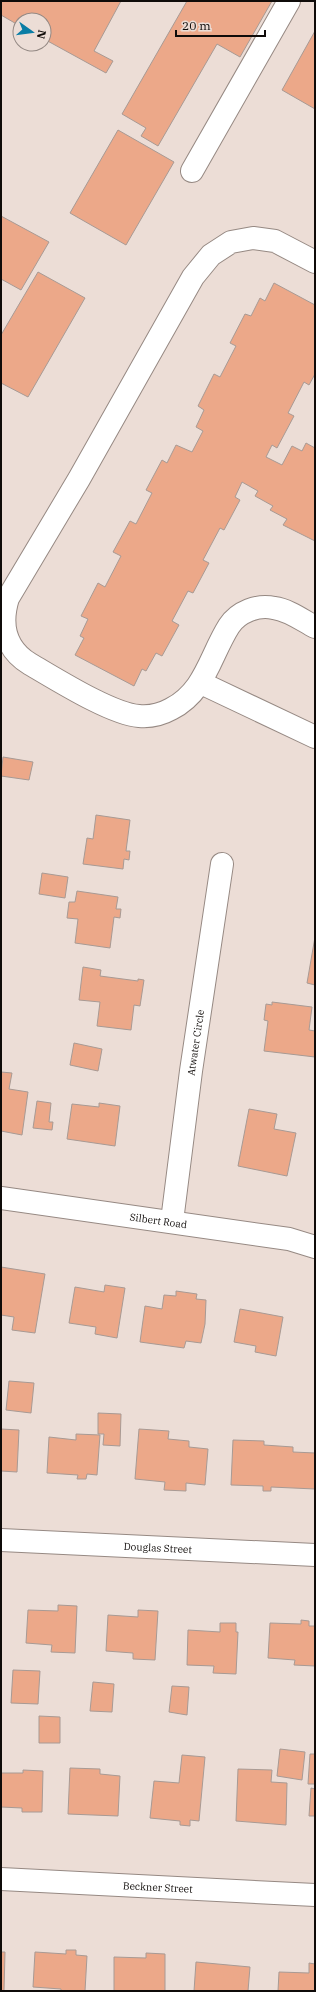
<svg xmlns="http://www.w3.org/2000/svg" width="316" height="1992" viewBox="0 0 316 1992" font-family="'IBM Plex Serif',serif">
	<rect width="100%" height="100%" fill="#ecddd6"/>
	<!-- building -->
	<g fill="#eca889" stroke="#a89a94">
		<polygon points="1,1 121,1 94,51 113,61 106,73 44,39 44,20 20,20 20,26 1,15"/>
		<polygon points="187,1 272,1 240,57 217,44 158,146 141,136 146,128 122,114"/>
		<polygon points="315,31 315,109 282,90"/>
		<polygon points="118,130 174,162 126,245 70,213"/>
		<polygon points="1,216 49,242 21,290 1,279"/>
		<polygon points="38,272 85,298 28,397 1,383 1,335"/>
		<polygon points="274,283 315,305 315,374 309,385 304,382 288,413 294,416 277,448 272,445 266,457 282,465 292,446 302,451 306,443 315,448 315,541 283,525 287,519 270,510 273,506 255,496 258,491 242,482 235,497 240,500 224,530 220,528 203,560 209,563 193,593 188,591 172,621 179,625 162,656 156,653 146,671 142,669 134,686 75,655 84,638 80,636 88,619 81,616 98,583 105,587 121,556 113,552 130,521 136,524 152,493 146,490 162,460 167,463 176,445 192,452 203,431 196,427 204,410 198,406 214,374 220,377 236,346 230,343 245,314 251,316 260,298 265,301"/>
		<polygon points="3,757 33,762 29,780 1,776"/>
		<polygon points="96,815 130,820 126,851 130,851 129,860 124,859 123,869 83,864 87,838 93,839"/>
		<polygon points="42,873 68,877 65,898 39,894"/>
		<polygon points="77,891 118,897 116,909 121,909 120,918 114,917 110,948 75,943 78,919 67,918 69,902 75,902"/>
		<polygon points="315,937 315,985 307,983"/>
		<polygon points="83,967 101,970 100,976 138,981 138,979 144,980 140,1006 134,1005 131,1030 97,1026 100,1002 79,1000"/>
		<polygon points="272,1002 312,1007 309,1030 315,1031 315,1057 264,1051 268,1021 264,1020 266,1004 272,1005"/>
		<polygon points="74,1043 102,1049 98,1071 70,1065"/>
		<polygon points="1,1072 12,1073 9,1089 28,1092 22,1135 1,1131"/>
		<polygon points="37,1101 51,1103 49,1122 53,1122 52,1130 33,1128"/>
		<polygon points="99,1103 120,1106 115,1146 67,1139 72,1104 99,1107"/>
		<polygon points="249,1109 277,1114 274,1129 296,1133 287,1176 238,1166"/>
		<polygon points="1,1267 45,1274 35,1333 12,1330 14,1317 1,1315"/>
		<polygon points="105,1285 125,1288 117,1338 95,1334 96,1327 69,1323 75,1287 104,1292"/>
		<polygon points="176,1291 197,1294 196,1299 206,1300 205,1324 201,1343 186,1341 184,1348 140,1342 145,1306 162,1309 164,1295 176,1296"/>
		<polygon points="240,1309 283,1317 276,1356 255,1352 256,1346 234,1342"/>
		<polygon points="9,1381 34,1383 31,1413 6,1410"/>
		<polygon points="98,1413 121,1414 120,1446 103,1445 104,1434 98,1434"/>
		<polygon points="1,1429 19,1430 17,1472 1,1471"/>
		<polygon points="139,1429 169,1431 168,1439 189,1441 189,1447 208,1449 205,1485 186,1483 186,1491 164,1490 165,1482 135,1479"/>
		<polygon points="76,1434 100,1435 97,1475 87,1474 86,1479 77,1479 78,1475 47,1473 49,1437 76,1440"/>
		<polygon points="233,1440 264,1441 264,1445 293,1447 293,1452 315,1453 315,1489 271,1487 271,1491 263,1491 263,1486 231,1485"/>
		<polygon points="58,1605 77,1606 75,1653 51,1652 52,1645 26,1643 28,1610 58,1611"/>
		<polygon points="138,1610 158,1611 155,1660 133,1659 133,1653 106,1651 108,1615 138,1617"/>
		<polygon points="301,1620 309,1621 309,1626 315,1626 315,1666 294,1665 295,1660 268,1658 270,1623 301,1624"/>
		<polygon points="220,1623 236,1623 236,1632 238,1632 236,1674 213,1673 214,1666 187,1665 188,1630 220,1632"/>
		<polygon points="13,1670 40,1671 38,1704 11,1703"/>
		<polygon points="93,1682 114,1684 112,1712 90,1711"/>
		<polygon points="172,1686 189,1687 187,1715 169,1712"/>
		<polygon points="39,1716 60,1717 60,1743 39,1743"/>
		<polygon points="280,1749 305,1752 302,1780 277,1776"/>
		<polygon points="310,1754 315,1754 315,1784 308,1784"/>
		<polygon points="182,1755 205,1757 199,1821 190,1820 190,1826 180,1825 180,1821 150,1818 154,1781 179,1783"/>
		<polygon points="70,1768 100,1769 100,1774 120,1776 118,1816 68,1814"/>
		<polygon points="238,1769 272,1770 271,1782 287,1783 286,1825 236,1821"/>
		<polygon points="23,1770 43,1771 42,1812 22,1812 22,1808 1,1807 1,1773 23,1773"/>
		<polygon points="311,1788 315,1789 315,1816 309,1816"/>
		<polygon points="66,1950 76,1950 76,1955 87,1956 85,1991 61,1991 61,1989 33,1987 35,1952 66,1954"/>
		<polygon points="1,1952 5,1952 4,1991 1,1991"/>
		<polygon points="146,1953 165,1954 165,1991 114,1991 114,1957 146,1958"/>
		<polygon points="196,1962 250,1967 248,1991 194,1991"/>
		<polygon points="309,1963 315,1964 315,1991 278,1991 279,1972 309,1973"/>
	</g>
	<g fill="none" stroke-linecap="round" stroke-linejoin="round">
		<defs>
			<g id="minor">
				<polyline points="192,171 289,1"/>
				<path d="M 315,262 L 275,241 L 253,238 L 231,242 L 211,255 L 193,277 L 79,479 L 8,598 C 0,624 5,649 30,664 C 56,679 111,714 139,716 C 150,717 162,714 171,709 C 205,692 210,656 229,626 C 238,612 258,604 274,608 C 289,610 302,620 315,627"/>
				<polyline points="201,683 315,737"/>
				<path id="s1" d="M 1,1198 L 289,1239 L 315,1247"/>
				<path id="s2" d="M 172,1221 L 191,1071 L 222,864"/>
				<path id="s3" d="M 1,1540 L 315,1555"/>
				<path id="s4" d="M 1,1879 L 315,1895"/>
			</g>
		</defs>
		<!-- minor casing -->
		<use href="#minor" stroke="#968983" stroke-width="24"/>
		<!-- minor -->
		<use href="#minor" stroke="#fff" stroke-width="22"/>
	</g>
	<g text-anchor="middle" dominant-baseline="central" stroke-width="3" stroke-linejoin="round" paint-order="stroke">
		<!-- street labels -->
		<g font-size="10" fill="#0f0b09" stroke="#ecddd6">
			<text stroke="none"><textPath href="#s2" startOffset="180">Atwater Circle</textPath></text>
			<text stroke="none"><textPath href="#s1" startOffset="159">Silbert Road</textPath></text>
			<text stroke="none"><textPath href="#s3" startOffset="157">Douglas Street</textPath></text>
			<text stroke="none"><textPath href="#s4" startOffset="157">Beckner Street</textPath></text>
		</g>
	</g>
	<!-- border -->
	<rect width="316" height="1992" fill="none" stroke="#0f0b09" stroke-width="4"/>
	<!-- north arrow -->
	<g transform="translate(32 32) rotate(104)"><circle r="19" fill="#ecddd6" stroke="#948984"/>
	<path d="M0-3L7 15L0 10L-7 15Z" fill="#0a7da5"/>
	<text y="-6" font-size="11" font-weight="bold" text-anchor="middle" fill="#0f0b09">N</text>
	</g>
	<!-- scale -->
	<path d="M176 30v6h89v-6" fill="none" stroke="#0f0b09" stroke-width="2"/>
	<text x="182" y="30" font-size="12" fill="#0f0b09" stroke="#ecddd6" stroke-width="3" paint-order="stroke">20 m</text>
</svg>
